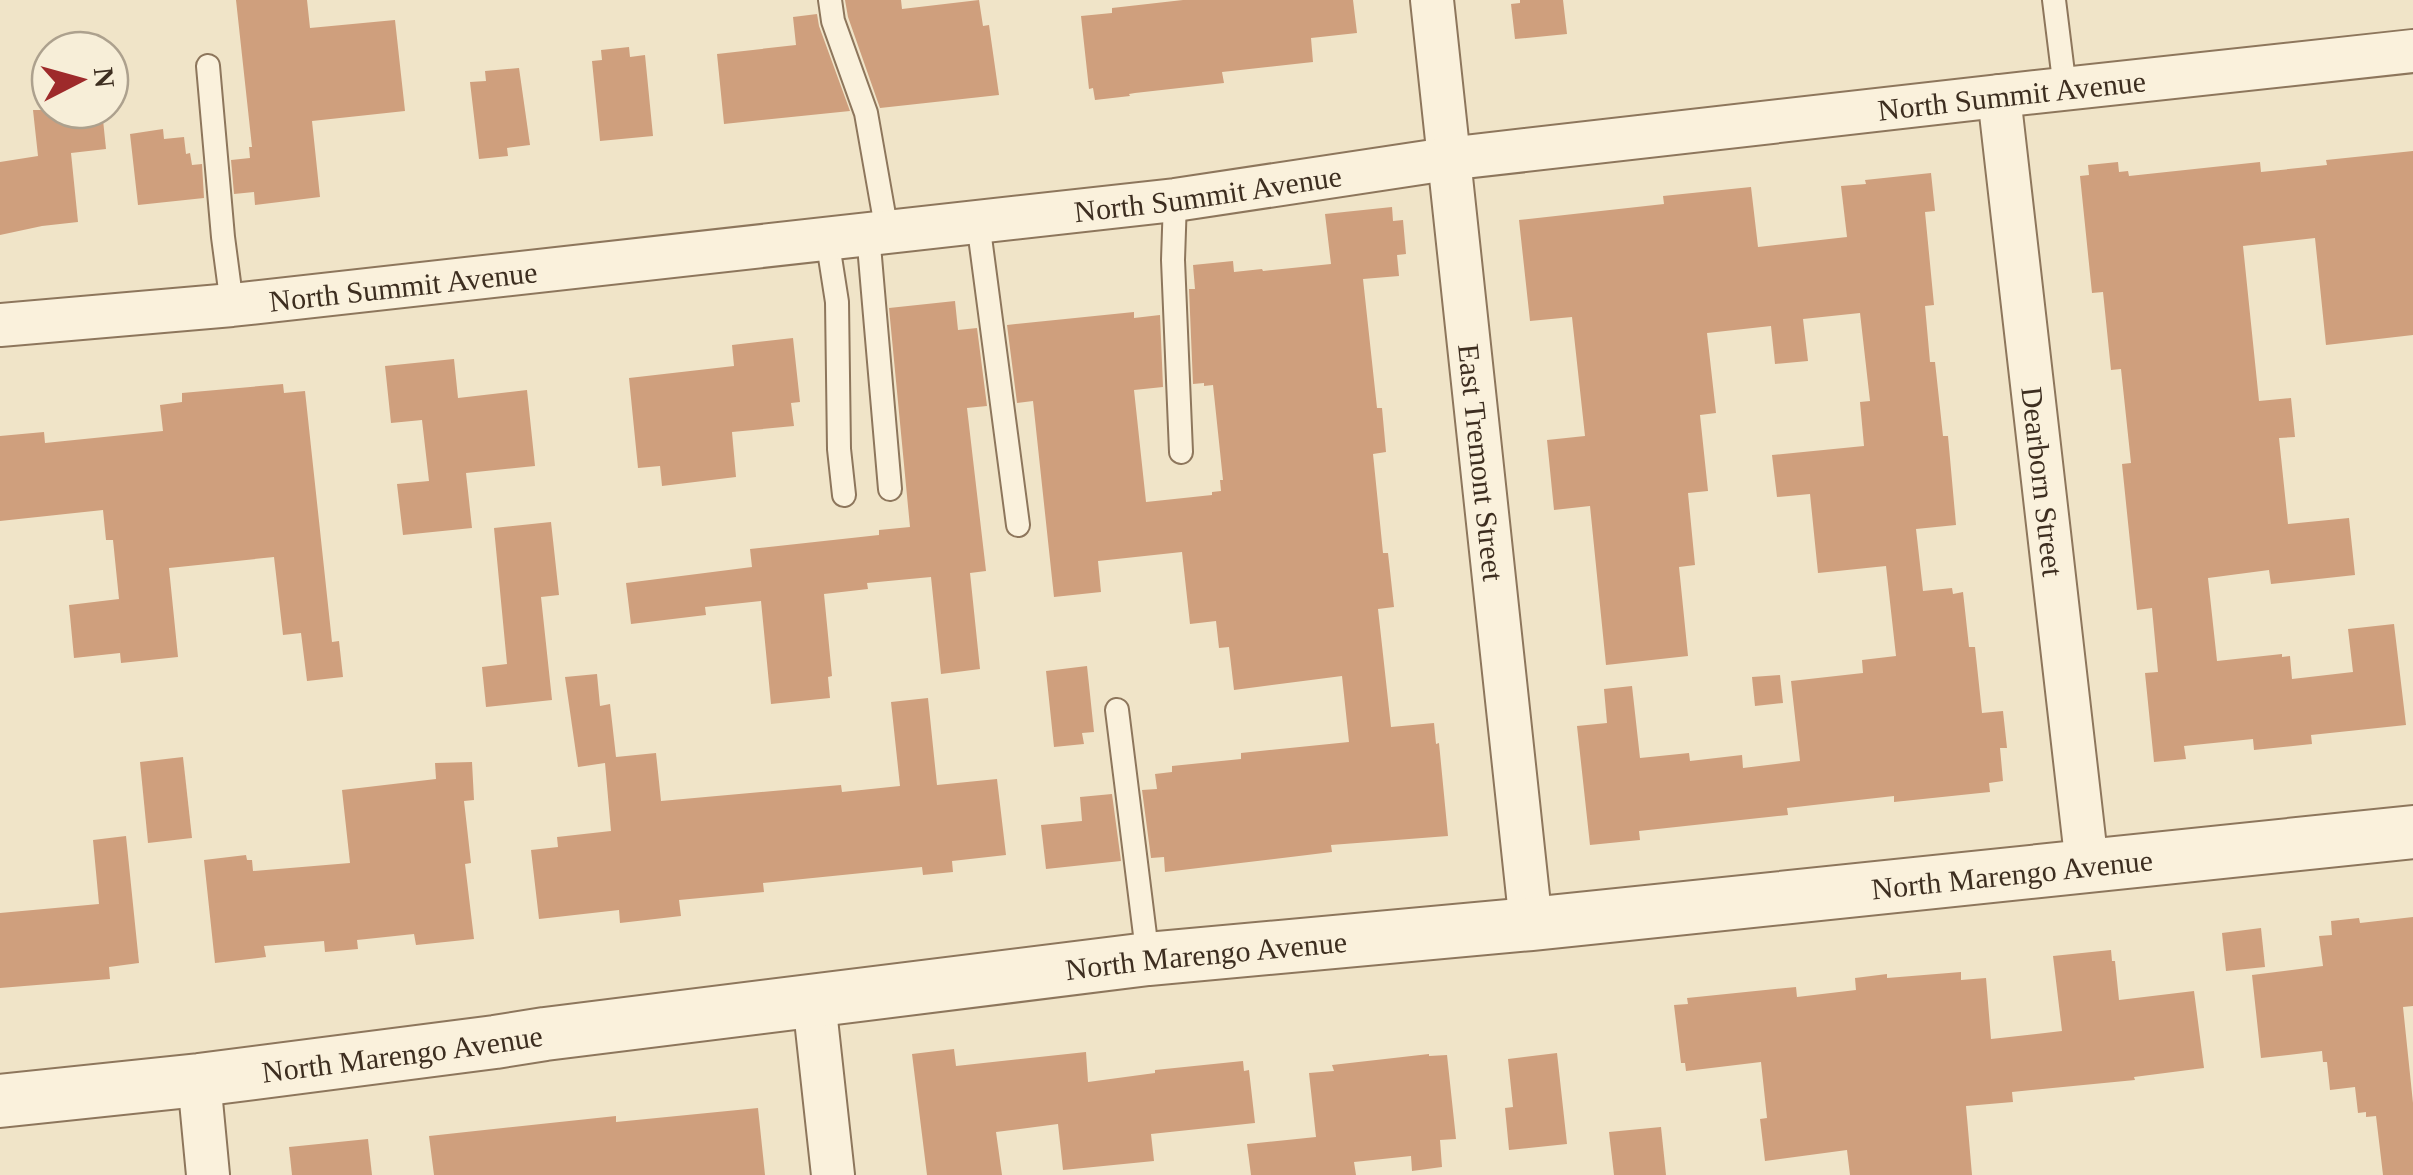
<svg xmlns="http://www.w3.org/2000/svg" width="2413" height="1175" viewBox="0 0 2413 1175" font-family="'Times New Roman',serif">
	<rect width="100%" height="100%" fill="#f0e4c8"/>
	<!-- building -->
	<g fill="#cf9f7d">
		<polygon points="236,0 307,0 310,28 395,20 405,111 312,121 320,197 255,205 254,192 234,194 231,160 250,158 249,147 252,147"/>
		<polygon points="845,0 901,0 902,9 979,0 983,26 989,25 999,95 880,108 848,17"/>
		<polygon points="1183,0 1353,0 1357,33 1311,38 1313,62 1222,72 1224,83 1135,93 1129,94 1130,96 1095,100 1093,88 1089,89 1081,16 1112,13 1112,8"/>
		<polygon points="1520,0 1563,0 1567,34 1515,39 1511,4 1520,3"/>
		<polygon points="817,14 819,26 850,111 724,124 717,54 796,45 793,17"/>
		<polygon points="629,47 630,57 645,55 653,136 600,141 592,61 602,60 601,50"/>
		<polygon points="519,68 530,145 507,148 508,156 479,159 470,82 486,81 485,71"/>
		<polygon points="33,110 102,110 106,149 71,153 78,222 42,226 0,235 0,162 38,156"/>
		<polygon points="163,129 164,139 184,137 186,154 190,153 192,165 202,164 204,198 138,205 130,134"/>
		<polygon points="2413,151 2413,335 2326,345 2315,238 2243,246 2259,401 2291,398 2295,437 2279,438 2288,524 2349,518 2355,575 2271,584 2269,570 2208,578 2217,661 2282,654 2282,657 2290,656 2292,679 2353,672 2348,629 2394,624 2406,725 2311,735 2312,744 2254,750 2253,739 2184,746 2186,759 2154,762 2145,673 2158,672 2152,608 2137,610 2122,464 2131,463 2121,369 2111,370 2103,292 2092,293 2080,176 2089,175 2088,165 2118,162 2119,172 2128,171 2129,176 2260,162 2261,172 2327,165 2326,160"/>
		<polygon points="1931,173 1935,211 1925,212 1934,305 1925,306 1930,362 1935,362 1943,436 1948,436 1956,525 1916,529 1923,591 1952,588 1953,594 1963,592 1969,647 1975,647 1982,713 2003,711 2007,748 2000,748 2003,781 1989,783 1990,792 1894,802 1894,796 1787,808 1788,815 1639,831 1640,840 1590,845 1577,726 1607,723 1604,689 1632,686 1640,758 1689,753 1690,761 1742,755 1743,768 1800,761 1791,681 1863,673 1862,660 1896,656 1886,566 1818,573 1810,494 1777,497 1772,455 1864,446 1860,402 1870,401 1860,313 1803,319 1808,361 1775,364 1771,326 1707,333 1716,413 1700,415 1708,491 1688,493 1695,565 1679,567 1688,656 1606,665 1590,506 1554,510 1547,440 1585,436 1572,317 1530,321 1519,220 1664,204 1663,196 1751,187 1758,247 1847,237 1841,186 1866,184 1865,180"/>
		<polygon points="1392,207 1393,221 1403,220 1406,254 1397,255 1399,276 1363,279 1377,408 1382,408 1386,452 1373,454 1383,553 1388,553 1394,607 1378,609 1391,727 1434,723 1436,744 1439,743 1448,836 1331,845 1332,852 1165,872 1164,857 1151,858 1142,790 1157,789 1155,774 1172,772 1172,766 1241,759 1241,753 1349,742 1342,676 1234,690 1229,647 1219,648 1216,621 1190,624 1182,552 1098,561 1101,592 1054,597 1033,401 1017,403 1007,325 1134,312 1134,318 1160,315 1163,387 1134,390 1146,502 1212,495 1212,492 1221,491 1220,480 1223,480 1213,385 1204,386 1204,383 1193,384 1189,289 1195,289 1193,265 1233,261 1234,272 1262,269 1263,271 1331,264 1325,214"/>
		<polygon points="955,301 958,330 977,328 987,406 967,408 986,571 970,573 980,669 941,674 931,577 867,583 868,589 824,594 832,676 828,677 830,698 771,704 761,601 705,607 706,615 631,624 626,583 752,567 750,549 879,535 879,530 910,527 889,308"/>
		<polygon points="793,338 800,402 791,403 794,426 732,432 736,477 662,486 660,466 638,468 629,378 734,366 732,345"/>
		<polygon points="454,359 458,398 527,390 535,466 466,473 472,528 403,535 397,484 429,481 422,420 391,423 385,366"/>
		<polygon points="283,384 284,393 305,391 332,642 339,641 343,677 307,681 301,633 283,635 274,557 169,568 178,657 121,663 120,653 74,658 69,605 119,599 113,540 106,540 103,510 0,521 0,436 44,432 45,443 163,431 160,405 182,402 182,393"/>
		<polygon points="551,522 559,595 541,597 552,700 486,707 482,667 507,664 494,528"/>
		<polygon points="1087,666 1094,732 1082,733 1084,744 1054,747 1046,671"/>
		<polygon points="597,674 600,706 610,704 616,757 656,753 661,801 841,785 842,792 900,786 891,702 928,698 937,785 997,779 1006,855 952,861 953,872 923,875 922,867 763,883 764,892 679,900 681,916 620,923 619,910 539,919 531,850 558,847 557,837 611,831 605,763 578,767 565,677"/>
		<polygon points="1780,675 1783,703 1755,706 1752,677"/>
		<polygon points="183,757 192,838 148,843 140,762"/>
		<polygon points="472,762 474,800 464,801 471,863 465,864 474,939 416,945 414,934 357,940 358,949 325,952 324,941 264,946 266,957 215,963 204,860 246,855 247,860 252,860 253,871 350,863 342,790 436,779 435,763"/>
		<polygon points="1112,794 1121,861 1046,869 1041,825 1082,821 1080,797"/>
		<polygon points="126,836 139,963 109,967 110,979 0,988 0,913 99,904 93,840"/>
		<polygon points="2413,917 2413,1006 2403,1007 2413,1103 2413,1175 2383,1175 2376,1116 2366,1117 2366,1112 2358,1113 2355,1087 2330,1090 2327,1062 2323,1062 2322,1051 2261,1058 2252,975 2323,966 2319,936 2332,935 2331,921 2359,918 2360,923"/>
		<polygon points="2261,928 2265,967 2226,971 2222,933"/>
		<polygon points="2111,950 2112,961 2115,961 2119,1000 2194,991 2204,1068 2134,1077 2135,1080 2012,1092 2013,1102 1966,1106 1972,1175 1850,1175 1847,1150 1765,1161 1760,1119 1767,1118 1761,1062 1686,1071 1685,1063 1681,1063 1674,1005 1688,1004 1687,998 1796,987 1797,997 1856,990 1855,978 1887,974 1887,978 1961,972 1961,980 1986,978 1991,1039 2062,1031 2053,956"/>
		<polygon points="954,1049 956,1066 1086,1052 1088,1082 1155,1073 1155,1070 1243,1061 1244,1071 1249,1070 1255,1123 1151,1134 1154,1161 1063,1170 1058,1124 996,1132 1002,1175 927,1175 912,1054"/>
		<polygon points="1557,1053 1567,1144 1509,1150 1505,1108 1513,1107 1508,1059"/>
		<polygon points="1429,1054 1429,1056 1447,1055 1456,1139 1440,1140 1442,1167 1412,1171 1411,1156 1354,1162 1356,1175 1251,1175 1247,1144 1316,1137 1309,1073 1334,1071 1332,1065"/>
		<polygon points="758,1108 765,1175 434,1175 429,1136 616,1116 616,1122"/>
		<polygon points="1661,1127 1666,1175 1614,1175 1609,1132"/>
		<polygon points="368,1139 372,1175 292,1175 289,1147"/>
	</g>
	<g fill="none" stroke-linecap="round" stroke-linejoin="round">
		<defs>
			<g id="service">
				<polyline points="830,0 833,21 866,113 887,232"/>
				<polyline points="2054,0 2065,89"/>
				<polyline points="208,66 223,237 232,305"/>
				<polyline points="1175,200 1173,260 1181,452"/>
				<polyline points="978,222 1018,525"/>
				<polyline points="868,234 890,489"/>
				<polyline points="827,238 837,302 839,449 844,495"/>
				<polyline points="1117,710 1148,959"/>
			</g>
			<g id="minor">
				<path id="s1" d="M 1432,0 L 1531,924"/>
				<path id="s2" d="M 1999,96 L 2087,865"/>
				<path id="s3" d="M 0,325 L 232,305 L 1175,200 L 1447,159 L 1999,96 L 2413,51"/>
				<polyline points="814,1001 833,1175"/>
				<polyline points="199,1080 208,1175"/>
			</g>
			<g id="tertiary">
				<path id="s4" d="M 0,1101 L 199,1080 L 495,1042 L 545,1034 L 1148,959 L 1531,924 L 2413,832"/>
			</g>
		</defs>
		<!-- service casing -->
		<use href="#service" stroke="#8d765c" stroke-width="26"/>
		<!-- minor casing -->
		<use href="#minor" stroke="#8d765c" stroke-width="46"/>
		<!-- tertiary casing -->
		<use href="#tertiary" stroke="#8d765c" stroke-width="56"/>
		<!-- service -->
		<use href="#service" stroke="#faf1dc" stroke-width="22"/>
		<!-- minor -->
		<use href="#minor" stroke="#faf1dc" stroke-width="42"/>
		<!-- tertiary -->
		<use href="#tertiary" stroke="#faf1dc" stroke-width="52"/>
	</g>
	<g text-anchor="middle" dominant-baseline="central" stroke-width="10" stroke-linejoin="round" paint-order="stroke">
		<!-- street labels -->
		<g font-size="30" fill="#3d2e20" stroke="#f7eed8">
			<text stroke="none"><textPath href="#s3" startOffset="2025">North Summit Avenue</textPath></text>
			<text stroke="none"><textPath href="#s3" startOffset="1215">North Summit Avenue</textPath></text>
			<text stroke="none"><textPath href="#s3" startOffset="405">North Summit Avenue</textPath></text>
			<text stroke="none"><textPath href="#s1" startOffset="465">East Tremont Street</textPath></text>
			<text stroke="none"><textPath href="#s2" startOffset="388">Dearborn Street</textPath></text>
			<text stroke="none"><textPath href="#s4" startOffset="2025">North Marengo Avenue</textPath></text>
			<text stroke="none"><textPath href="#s4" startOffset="1215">North Marengo Avenue</textPath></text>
			<text stroke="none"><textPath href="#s4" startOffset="405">North Marengo Avenue</textPath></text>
		</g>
	</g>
	<!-- north arrow -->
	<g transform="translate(80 80) rotate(84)"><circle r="48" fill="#f7eed8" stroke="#ada18e" stroke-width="2.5"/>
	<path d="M0-8L18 38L0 25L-18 38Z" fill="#9e2a2b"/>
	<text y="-15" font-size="28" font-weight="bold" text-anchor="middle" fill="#3d2e20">N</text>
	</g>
</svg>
